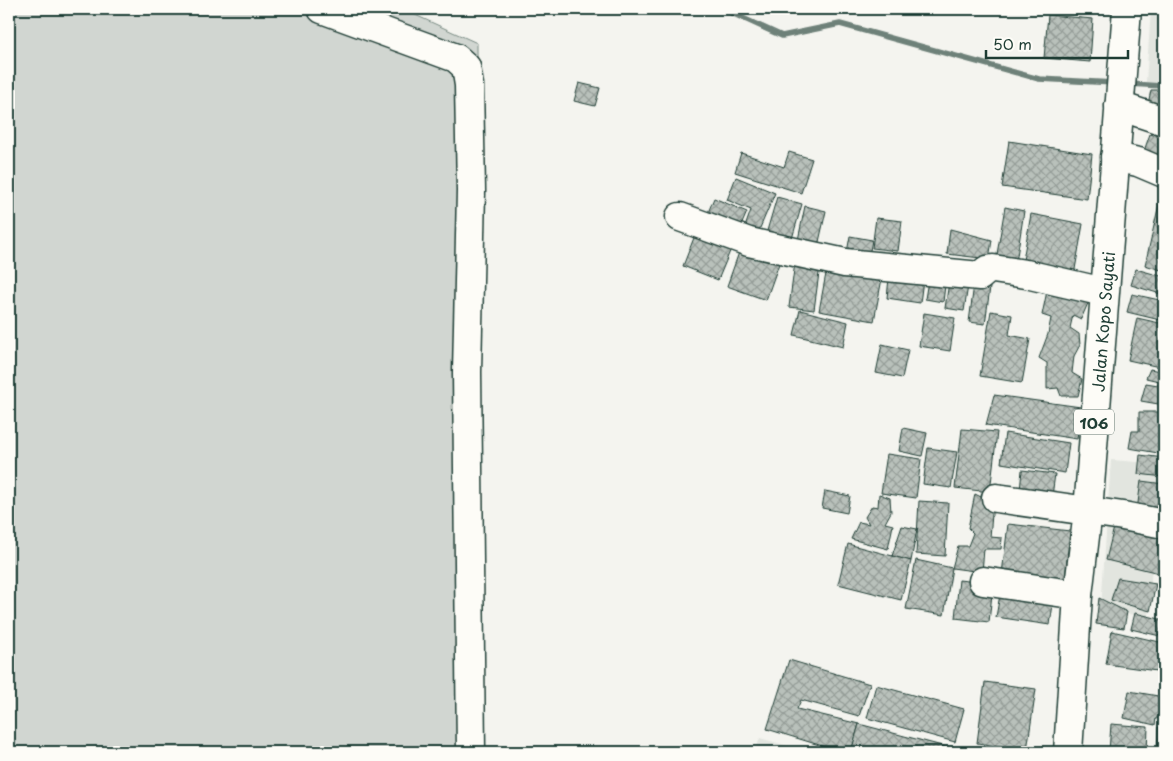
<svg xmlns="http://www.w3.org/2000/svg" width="1173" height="761" viewBox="0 0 1173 761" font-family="'Playpen Sans',sans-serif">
	<defs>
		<pattern id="building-cross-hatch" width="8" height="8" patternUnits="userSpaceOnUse" patternTransform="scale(1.25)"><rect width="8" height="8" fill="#b9c1bb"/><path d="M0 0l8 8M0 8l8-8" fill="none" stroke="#969e99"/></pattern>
	</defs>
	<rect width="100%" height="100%" fill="#f4f4ef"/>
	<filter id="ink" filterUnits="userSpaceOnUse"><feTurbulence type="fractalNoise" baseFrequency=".02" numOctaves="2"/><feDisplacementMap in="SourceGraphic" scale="10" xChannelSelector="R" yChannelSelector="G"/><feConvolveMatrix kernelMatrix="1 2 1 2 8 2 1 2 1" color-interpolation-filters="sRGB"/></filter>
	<g filter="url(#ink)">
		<!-- built -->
		<g fill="#e2e5df">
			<polygon points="1151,9 1164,9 1164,82 1146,82"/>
			<polygon points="1111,460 1164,464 1164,528 1155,529 1148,618 1101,608"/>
			<polygon points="760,738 808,752 755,752"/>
		</g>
		<!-- green -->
		<polygon fill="#d1d6d1" stroke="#788a82" points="9,9 402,9 477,43 480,752 9,752"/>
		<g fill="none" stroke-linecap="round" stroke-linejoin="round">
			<!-- stream -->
			<g stroke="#6e8179" stroke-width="5.5">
				<polyline points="617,9 620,9"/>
				<polyline points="723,9 782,36 840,24 1039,79 1115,83"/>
				<polyline points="1129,84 1164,86"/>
			</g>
		</g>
		<!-- building -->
		<g fill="url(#building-cross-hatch)" stroke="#1f3d34">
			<polygon points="1159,14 1164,14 1164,33 1160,33"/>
			<polygon points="1048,15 1093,19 1090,62 1044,58"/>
			<polygon points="579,83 600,88 595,106 574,101"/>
			<polygon points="1151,90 1164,90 1164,109 1148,104"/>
			<polygon points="1150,134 1164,138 1164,159 1144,151"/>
			<polygon points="1009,141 1092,154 1087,199 1002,187"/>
			<polygon points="789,152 812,159 801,193 735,172 741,153 784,167"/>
			<polygon points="736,177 775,193 757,235 744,230 751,210 727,200"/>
			<polygon points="1162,191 1164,191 1164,271 1145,265"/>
			<polygon points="777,197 802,204 789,249 764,241"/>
			<polygon points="714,198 747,212 737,235 705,220"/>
			<polygon points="805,206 826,211 816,255 796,250"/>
			<polygon points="1005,207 1024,211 1015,269 995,266"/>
			<polygon points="1031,214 1083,224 1074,275 1022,266"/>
			<polygon points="876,218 902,221 898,251 872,248"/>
			<polygon points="950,229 992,240 989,259 947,254"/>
			<polygon points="697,230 733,244 718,280 683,266"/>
			<polygon points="850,236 872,240 868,261 846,258"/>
			<polygon points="742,244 781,258 766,300 727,286"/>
			<polygon points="796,255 821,258 814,310 789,307"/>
			<polygon points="828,263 883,273 874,321 819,311"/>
			<polygon points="890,268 924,272 920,303 887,298"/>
			<polygon points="1136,269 1164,277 1164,295 1131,285"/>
			<polygon points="929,274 946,277 943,302 925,299"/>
			<polygon points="950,276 969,279 964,311 945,308"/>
			<polygon points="975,277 991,280 985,324 969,322"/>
			<polygon points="1047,291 1089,301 1081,319 1073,315 1070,328 1079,334 1080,345 1074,356 1072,373 1082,379 1078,396 1061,396 1058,388 1047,389 1047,363 1039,358 1048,334 1051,318 1042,315"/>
			<polygon points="1132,294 1164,301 1164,321 1127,312"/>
			<polygon points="800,310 848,322 843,347 794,335"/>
			<polygon points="991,311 1012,315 1009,335 1030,339 1022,383 980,376"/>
			<polygon points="924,313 955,318 950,351 919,346"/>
			<polygon points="1137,318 1164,324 1164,368 1128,360"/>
			<polygon points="882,344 908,350 902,378 876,373"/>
			<polygon points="1150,369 1164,372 1163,382 1146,378"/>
			<polygon points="1146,383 1164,386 1164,405 1141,401"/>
			<polygon points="994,395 1081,407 1077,439 986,425"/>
			<polygon points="1139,412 1164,412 1164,454 1129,448 1132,431 1139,431"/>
			<polygon points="903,428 927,433 922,456 899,451"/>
			<polygon points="962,429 997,432 990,492 955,488"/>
			<polygon points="1005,433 1069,443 1065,473 1001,463"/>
			<polygon points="928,448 957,452 951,488 923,484"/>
			<polygon points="887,454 921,459 916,498 881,493"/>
			<polygon points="1140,455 1164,458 1164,477 1138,474"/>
			<polygon points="1022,470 1055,474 1052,496 1020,491"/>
			<polygon points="1141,481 1164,484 1164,516 1137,510"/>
			<polygon points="825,491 850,496 847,513 822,508"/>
			<polygon points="879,494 890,498 891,512 885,523 893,525 888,549 851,539 859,522 869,524 865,517 872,506 878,507"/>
			<polygon points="975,494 993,503 990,537 1002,538 1001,549 984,549 982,572 952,568 958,546 968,546 973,533 968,528"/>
			<polygon points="919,501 948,503 945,556 916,554"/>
			<polygon points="1116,519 1164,530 1159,573 1106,560"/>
			<polygon points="1008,524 1070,531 1065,580 1002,574"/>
			<polygon points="902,526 917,529 911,561 892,556"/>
			<polygon points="848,544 911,561 901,600 838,584"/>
			<polygon points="916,560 952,568 944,615 906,609"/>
			<polygon points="1118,578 1156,584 1150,611 1111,600"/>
			<polygon points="959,580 993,584 989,622 955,618"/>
			<polygon points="1001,589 1054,597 1050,625 996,617"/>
			<polygon points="1099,598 1127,612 1124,628 1096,624"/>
			<polygon points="1135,613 1164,620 1164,637 1131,629"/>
			<polygon points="1112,631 1164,643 1164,672 1106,664"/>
			<polygon points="789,660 870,684 859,716 801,700 797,709 859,724 851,752 842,752 767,729"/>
			<polygon points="985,682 1036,689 1027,750 977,743"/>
			<polygon points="876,685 964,709 955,742 867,718"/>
			<polygon points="1129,691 1164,697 1164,719 1156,718 1155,725 1124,718"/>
			<polygon points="859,724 965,752 851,752"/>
			<polygon points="1111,724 1148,727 1147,752 1109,752"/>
			<polygon points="1158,727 1164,727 1164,752 1157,752"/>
		</g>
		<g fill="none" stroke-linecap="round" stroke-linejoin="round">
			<defs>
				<g id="minor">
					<polyline points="322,9 456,58 466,67 469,85 471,191 467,372 471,752"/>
					<polyline points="1119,106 1164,121"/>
					<polyline points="1115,157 1138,162 1164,173"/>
					<polyline points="680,217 749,242 845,263 980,276 987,270 993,269 1026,274 1104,292"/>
					<polyline points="996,498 1123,516 1164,524"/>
					<polyline points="983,581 1078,595"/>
				</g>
				<g id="major">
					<path id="s1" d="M 1068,752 L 1078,595 L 1088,511 L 1127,9"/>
				</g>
			</defs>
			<!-- minor casing -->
			<use href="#minor" stroke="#1f3d34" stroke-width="31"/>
			<!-- major casing -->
			<use href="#major" stroke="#1f3d34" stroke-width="31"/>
			<!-- minor -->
			<use href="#minor" stroke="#fdfcf7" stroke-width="28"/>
			<!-- major -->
			<use href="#major" stroke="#fdfcf7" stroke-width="28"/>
		</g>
	</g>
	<g text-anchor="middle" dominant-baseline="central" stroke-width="4" stroke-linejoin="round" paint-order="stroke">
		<!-- shield labels -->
		<rect fill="#fdfcf7" stroke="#62766e" stroke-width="1" x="1074" y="409.5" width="40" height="25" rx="4"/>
		<g font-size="15" font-weight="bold" fill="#1f3d34">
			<text x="1094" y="422">106</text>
		</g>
		<!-- street labels -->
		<g font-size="16" fill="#1f3d34" stroke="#fdfcf7">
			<text stroke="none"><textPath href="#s1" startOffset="432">Jalan Kopo Sayati</textPath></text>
		</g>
	</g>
	<!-- margin -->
	<rect width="1173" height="761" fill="none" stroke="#fdfcf7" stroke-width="30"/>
	<rect x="15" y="15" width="1143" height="731" fill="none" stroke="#1f3d34" stroke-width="2" filter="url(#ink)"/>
	<!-- scale -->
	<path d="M986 50v8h142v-8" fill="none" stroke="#1f3d34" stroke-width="2.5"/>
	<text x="993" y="50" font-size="15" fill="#1f3d34" stroke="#fdfcf7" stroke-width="4" paint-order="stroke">50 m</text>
</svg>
